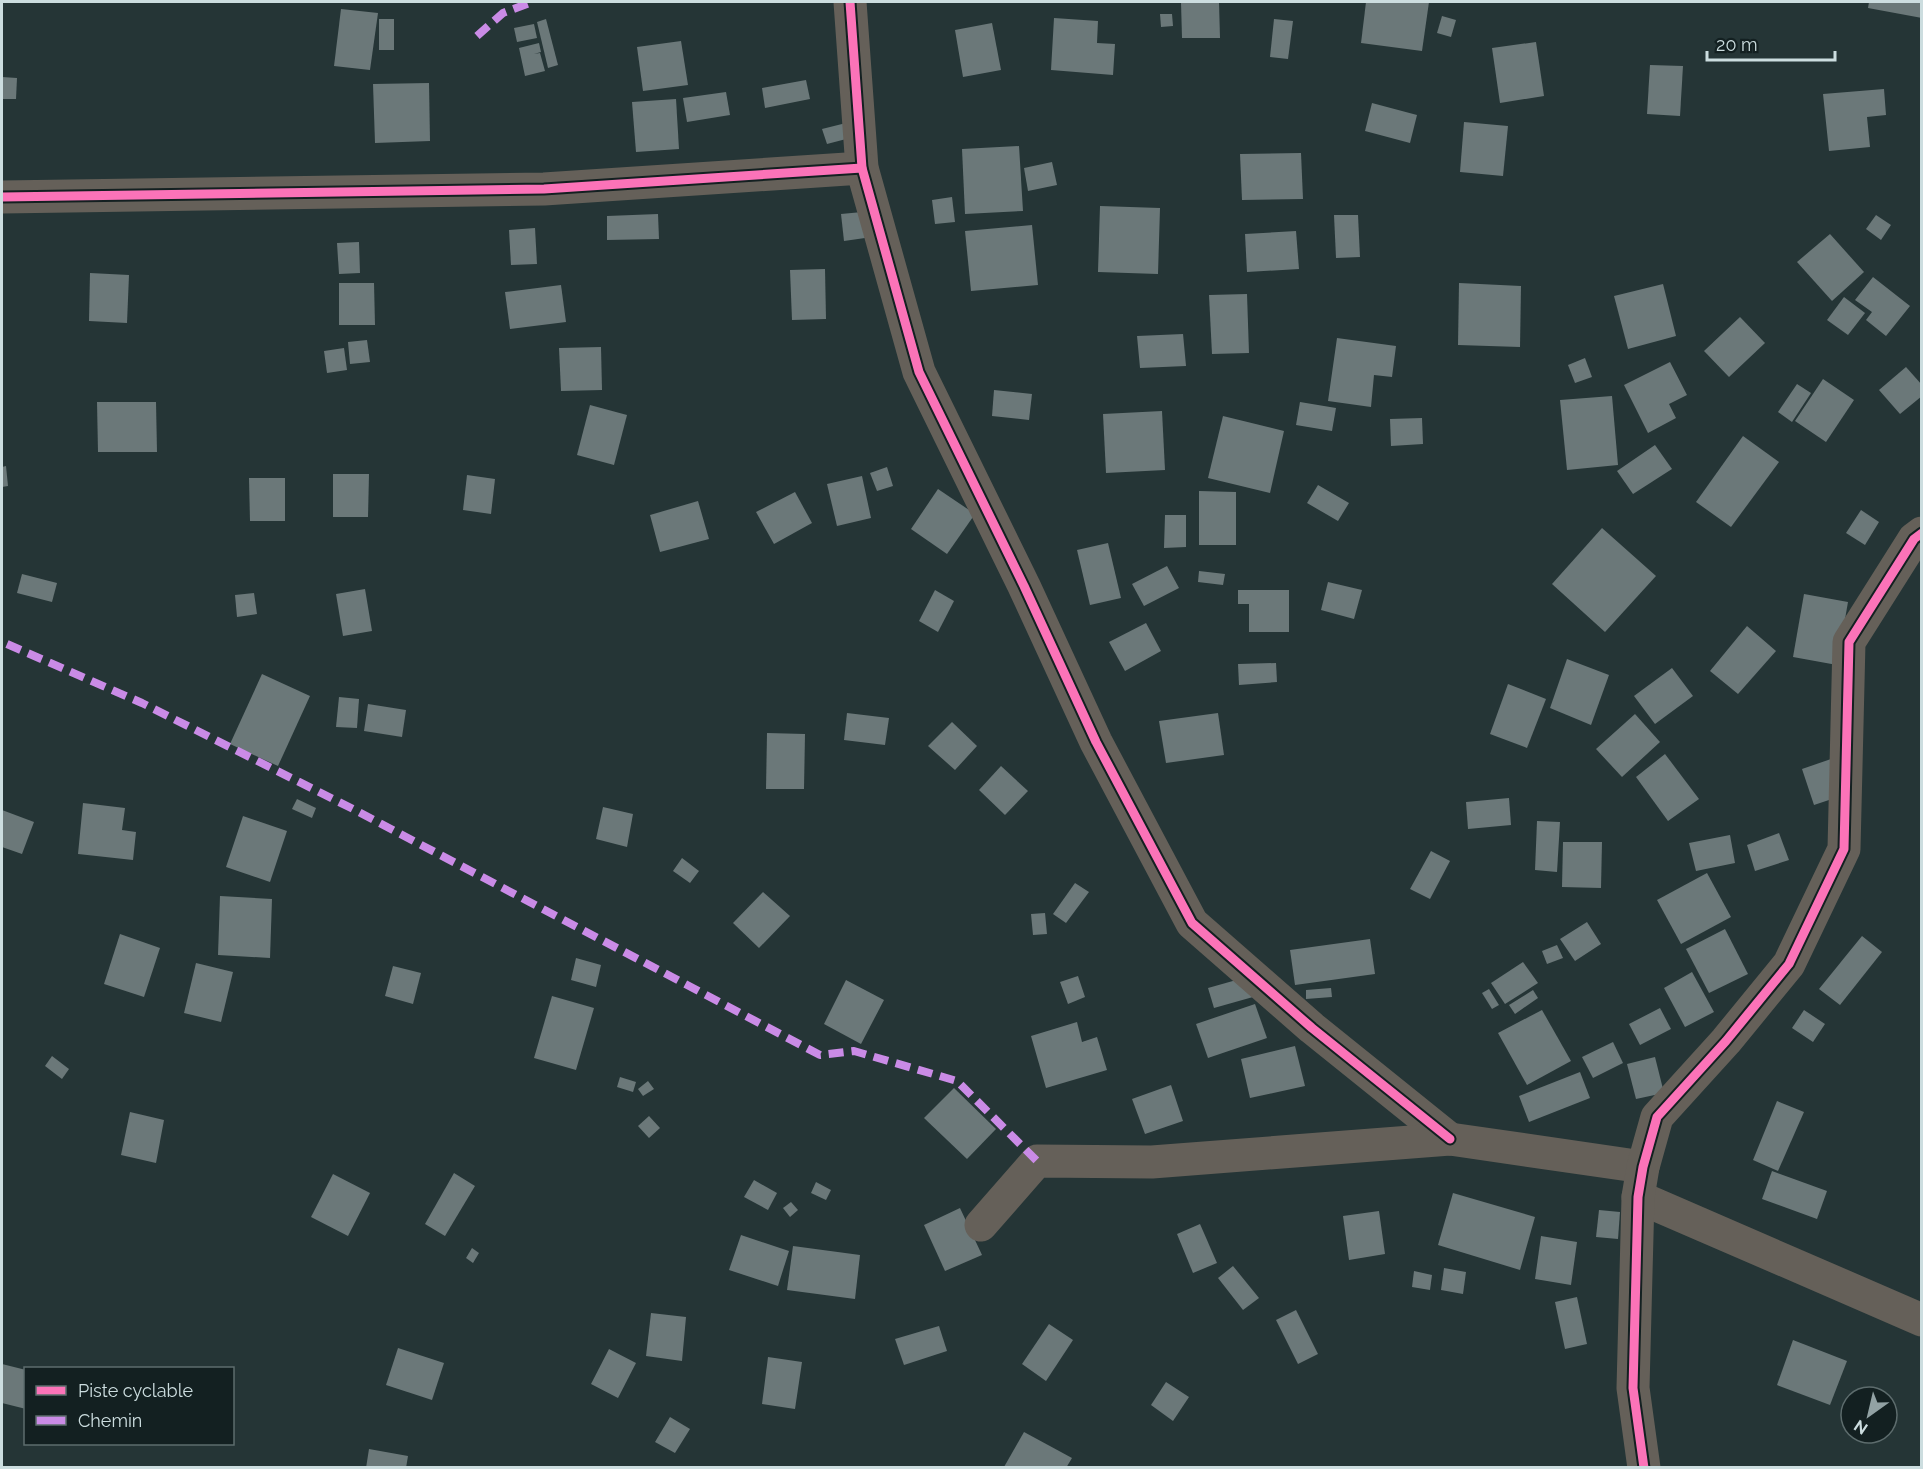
<svg xmlns="http://www.w3.org/2000/svg" width="1923" height="1469" viewBox="0 0 1923 1469" font-family="Raleway,sans-serif">
	<rect width="100%" height="100%" fill="#253536"/>
	<!-- building -->
	<g fill="#6b7879">
		<polygon points="1181,2 1219,2 1220,38 1182,38"/>
		<polygon points="1366,2 1429,2 1422,51 1361,43"/>
		<polygon points="1869,2 1922,2 1922,18 1868,8"/>
		<polygon points="341,9 378,13 370,70 334,66"/>
		<polygon points="1160,14 1172,14 1173,26 1161,27"/>
		<polygon points="1442,16 1456,20 1451,37 1437,33"/>
		<polygon points="1054,18 1098,21 1097,43 1115,44 1113,75 1051,70"/>
		<rect x="379" y="19" width="15" height="31"/>
		<polygon points="546,19 558,65 548,68 537,22"/>
		<polygon points="1274,19 1293,21 1288,59 1270,57"/>
		<polygon points="992,23 1001,70 963,77 955,30"/>
		<polygon points="534,24 537,38 517,42 514,28"/>
		<polygon points="681,41 688,85 643,91 637,47"/>
		<polygon points="1536,42 1544,96 1500,103 1492,48"/>
		<polygon points="539,43 541,52 534,54 540,53 545,71 525,76 519,48"/>
		<polygon points="1650,65 1683,66 1680,116 1647,114"/>
		<polygon points="2,77 17,78 16,99 2,99"/>
		<polygon points="806,80 810,99 765,108 762,88"/>
		<polygon points="429,83 430,141 375,143 373,84"/>
		<polygon points="1884,89 1886,115 1867,117 1870,147 1829,151 1823,94"/>
		<polygon points="726,92 730,115 687,122 683,98"/>
		<polygon points="676,99 679,149 636,152 632,102"/>
		<polygon points="1372,103 1417,115 1410,143 1365,131"/>
		<polygon points="1464,122 1508,126 1503,176 1460,172"/>
		<polygon points="846,123 850,138 827,144 822,129"/>
		<polygon points="1019,146 1023,211 965,214 962,149"/>
		<polygon points="1301,153 1303,199 1242,200 1240,154"/>
		<polygon points="1052,162 1057,185 1028,191 1024,168"/>
		<polygon points="952,197 955,222 935,224 932,200"/>
		<polygon points="1100,206 1160,208 1158,274 1098,272"/>
		<polygon points="862,212 865,238 844,241 841,214"/>
		<polygon points="658,214 659,239 607,240 607,216"/>
		<polygon points="1334,215 1358,215 1360,257 1336,258"/>
		<polygon points="1876,215 1891,225 1881,240 1866,229"/>
		<polygon points="1032,225 1038,285 971,291 965,231"/>
		<polygon points="535,228 537,264 511,265 509,230"/>
		<polygon points="1296,231 1299,269 1247,272 1245,234"/>
		<polygon points="1830,234 1864,272 1832,301 1797,262"/>
		<polygon points="359,242 360,273 339,274 337,243"/>
		<polygon points="825,269 826,319 792,320 790,270"/>
		<polygon points="90,273 129,275 127,323 89,321"/>
		<polygon points="1873,277 1910,306 1886,336 1866,320 1872,312 1855,300"/>
		<polygon points="339,283 374,283 375,325 339,325"/>
		<polygon points="1459,283 1521,286 1520,347 1458,345"/>
		<polygon points="1663,284 1676,336 1628,349 1614,296"/>
		<polygon points="561,285 566,322 510,329 505,292"/>
		<polygon points="1247,294 1249,353 1212,354 1209,295"/>
		<polygon points="1844,297 1865,313 1848,335 1827,320"/>
		<polygon points="1740,317 1765,343 1729,377 1704,351"/>
		<polygon points="1183,334 1186,366 1140,368 1137,336"/>
		<polygon points="1337,338 1396,346 1392,377 1374,375 1371,407 1328,401"/>
		<polygon points="367,340 370,362 350,364 348,342"/>
		<polygon points="601,347 602,390 561,391 559,348"/>
		<polygon points="344,348 347,370 327,373 324,351"/>
		<polygon points="1585,358 1592,377 1575,383 1568,365"/>
		<polygon points="1670,362 1687,395 1669,404 1676,418 1648,433 1624,385"/>
		<polygon points="1906,367 1922,385 1922,396 1900,414 1879,390"/>
		<polygon points="1823,379 1854,400 1826,442 1795,421"/>
		<polygon points="1797,384 1811,393 1792,422 1778,412"/>
		<polygon points="994,390 1032,394 1029,420 992,416"/>
		<polygon points="1612,396 1618,465 1567,470 1560,400"/>
		<polygon points="97,402 156,402 157,452 98,452"/>
		<polygon points="1300,402 1336,408 1332,431 1296,425"/>
		<polygon points="590,405 627,415 614,465 577,455"/>
		<polygon points="1162,411 1165,470 1106,473 1103,414"/>
		<polygon points="1223,416 1284,431 1270,493 1208,478"/>
		<polygon points="1422,418 1423,444 1391,446 1390,419"/>
		<polygon points="1743,436 1779,462 1731,527 1696,502"/>
		<polygon points="1655,445 1672,469 1633,494 1617,471"/>
		<polygon points="6,466 8,486 2,487 2,467"/>
		<polygon points="887,467 893,486 877,491 870,473"/>
		<polygon points="333,474 369,474 368,517 333,517"/>
		<polygon points="467,475 495,479 491,514 463,510"/>
		<polygon points="862,476 871,518 837,526 827,484"/>
		<polygon points="249,478 285,478 285,521 250,521"/>
		<polygon points="1318,485 1349,503 1338,521 1307,503"/>
		<polygon points="938,489 975,514 947,554 911,529"/>
		<polygon points="1199,491 1236,492 1236,545 1199,545"/>
		<polygon points="795,492 812,523 774,544 756,512"/>
		<polygon points="698,501 709,539 660,552 650,515"/>
		<polygon points="1861,510 1879,522 1865,545 1846,533"/>
		<polygon points="1165,515 1186,515 1186,547 1164,548"/>
		<polygon points="1602,528 1656,576 1605,632 1552,584"/>
		<polygon points="1108,543 1121,598 1090,605 1077,550"/>
		<polygon points="1167,566 1179,588 1144,606 1132,584"/>
		<polygon points="1199,571 1225,574 1223,585 1198,582"/>
		<polygon points="22,574 57,583 52,602 17,593"/>
		<polygon points="1328,582 1362,590 1354,619 1321,610"/>
		<polygon points="365,589 372,631 343,636 336,594"/>
		<polygon points="935,590 954,601 938,632 919,621"/>
		<polygon points="1238,590 1289,590 1289,632 1249,632 1249,604 1238,604"/>
		<polygon points="254,593 257,614 237,617 235,595"/>
		<polygon points="1804,594 1848,602 1837,665 1793,657"/>
		<polygon points="1146,623 1161,651 1125,671 1109,642"/>
		<polygon points="1747,626 1776,651 1738,694 1710,671"/>
		<polygon points="1567,659 1609,675 1591,725 1550,708"/>
		<polygon points="1276,663 1277,682 1239,685 1238,664"/>
		<polygon points="1672,668 1693,696 1655,724 1634,696"/>
		<polygon points="262,674 310,696 278,766 230,744"/>
		<polygon points="1508,684 1546,699 1527,748 1490,734"/>
		<polygon points="339,697 359,699 357,728 336,727"/>
		<polygon points="368,704 406,710 402,737 364,731"/>
		<polygon points="847,713 889,718 885,745 844,740"/>
		<polygon points="1218,713 1224,755 1166,763 1159,721"/>
		<polygon points="1635,714 1660,742 1622,777 1596,749"/>
		<polygon points="952,722 977,746 955,770 928,746"/>
		<polygon points="767,733 805,734 804,789 766,789"/>
		<polygon points="1665,754 1699,799 1668,821 1636,777"/>
		<polygon points="1831,759 1844,795 1814,805 1802,769"/>
		<polygon points="1001,766 1028,791 1005,815 979,790"/>
		<polygon points="1509,798 1511,825 1468,829 1466,802"/>
		<polygon points="297,799 316,808 312,818 292,809"/>
		<polygon points="83,803 125,808 122,830 136,832 133,860 78,854"/>
		<polygon points="603,807 633,814 627,847 596,839"/>
		<polygon points="2,810 34,822 22,854 2,847"/>
		<polygon points="243,816 287,831 270,882 226,867"/>
		<polygon points="1537,821 1560,822 1557,872 1535,870"/>
		<polygon points="1779,833 1789,860 1755,871 1747,845"/>
		<polygon points="1730,835 1735,863 1696,871 1689,843"/>
		<polygon points="1563,842 1602,842 1601,888 1562,887"/>
		<polygon points="1431,851 1450,861 1430,899 1410,889"/>
		<polygon points="682,858 699,871 690,883 673,871"/>
		<polygon points="1707,873 1731,917 1681,944 1657,900"/>
		<polygon points="1075,883 1089,892 1066,923 1053,914"/>
		<polygon points="763,892 790,916 759,948 733,923"/>
		<polygon points="220,896 272,899 270,958 218,955"/>
		<polygon points="1045,913 1047,934 1033,935 1031,914"/>
		<polygon points="1587,922 1601,944 1575,961 1560,939"/>
		<polygon points="1725,929 1748,974 1709,993 1686,949"/>
		<polygon points="120,934 160,948 144,997 104,984"/>
		<polygon points="1862,936 1882,952 1840,1005 1819,989"/>
		<polygon points="1370,939 1375,974 1295,985 1290,950"/>
		<polygon points="1557,945 1563,958 1547,964 1542,951"/>
		<polygon points="576,958 601,965 596,987 571,980"/>
		<polygon points="1523,962 1538,983 1505,1004 1491,983"/>
		<polygon points="196,963 233,972 221,1022 184,1013"/>
		<polygon points="393,966 421,973 413,1004 385,996"/>
		<polygon points="1692,972 1714,1012 1685,1027 1664,988"/>
		<polygon points="1078,976 1085,997 1068,1004 1060,982"/>
		<polygon points="1247,977 1253,997 1214,1008 1208,988"/>
		<polygon points="846,980 884,1000 861,1044 824,1024"/>
		<polygon points="1331,988 1332,997 1306,999 1306,990"/>
		<polygon points="1489,989 1499,1005 1492,1009 1482,993"/>
		<polygon points="1533,990 1538,998 1515,1014 1509,1005"/>
		<polygon points="552,996 594,1008 576,1070 534,1058"/>
		<polygon points="1255,1004 1267,1038 1208,1058 1196,1024"/>
		<polygon points="1660,1008 1671,1029 1640,1045 1629,1024"/>
		<polygon points="1542,1010 1571,1061 1527,1085 1498,1033"/>
		<polygon points="1804,1010 1825,1024 1813,1042 1792,1028"/>
		<polygon points="1077,1022 1082,1042 1097,1037 1107,1070 1046,1088 1031,1036"/>
		<polygon points="1613,1042 1623,1063 1593,1078 1582,1057"/>
		<polygon points="1295,1046 1305,1086 1250,1098 1241,1059"/>
		<polygon points="52,1056 69,1069 62,1079 45,1066"/>
		<polygon points="1655,1057 1664,1093 1636,1099 1627,1064"/>
		<polygon points="1580,1072 1590,1098 1529,1122 1519,1096"/>
		<polygon points="620,1077 636,1082 633,1092 617,1087"/>
		<polygon points="648,1081 654,1089 643,1096 638,1089"/>
		<polygon points="1171,1085 1183,1121 1145,1134 1132,1099"/>
		<polygon points="954,1088 996,1129 967,1159 924,1118"/>
		<polygon points="1777,1101 1804,1112 1778,1171 1753,1160"/>
		<polygon points="130,1112 164,1120 156,1163 121,1155"/>
		<polygon points="649,1116 660,1128 649,1138 638,1126"/>
		<polygon points="1772,1171 1827,1191 1817,1219 1762,1199"/>
		<polygon points="454,1173 475,1186 445,1236 425,1224"/>
		<polygon points="333,1174 370,1193 348,1236 311,1217"/>
		<polygon points="754,1180 777,1193 768,1210 744,1197"/>
		<polygon points="816,1182 831,1190 826,1200 811,1193"/>
		<polygon points="1453,1193 1535,1217 1520,1270 1438,1245"/>
		<polygon points="791,1202 798,1210 790,1217 783,1208"/>
		<polygon points="960,1208 982,1255 945,1271 924,1225"/>
		<polygon points="1599,1210 1620,1212 1618,1239 1596,1237"/>
		<polygon points="1379,1211 1385,1254 1349,1260 1343,1216"/>
		<polygon points="1200,1224 1217,1263 1193,1273 1177,1234"/>
		<polygon points="741,1235 789,1251 778,1286 729,1270"/>
		<polygon points="1541,1236 1577,1242 1571,1285 1535,1279"/>
		<polygon points="793,1246 860,1255 855,1299 787,1290"/>
		<polygon points="472,1248 479,1253 473,1263 466,1258"/>
		<polygon points="1233,1266 1259,1298 1243,1310 1218,1278"/>
		<polygon points="1444,1268 1466,1272 1463,1294 1441,1290"/>
		<polygon points="1414,1271 1432,1275 1430,1290 1412,1287"/>
		<polygon points="1577,1297 1587,1344 1565,1349 1555,1302"/>
		<polygon points="1296,1310 1318,1354 1298,1364 1276,1320"/>
		<polygon points="651,1313 686,1317 682,1361 646,1356"/>
		<polygon points="1049,1324 1073,1340 1046,1381 1022,1364"/>
		<polygon points="939,1326 947,1351 904,1365 895,1339"/>
		<polygon points="1793,1340 1847,1361 1830,1405 1777,1385"/>
		<polygon points="398,1348 444,1363 432,1400 386,1385"/>
		<polygon points="609,1349 636,1363 618,1398 591,1384"/>
		<polygon points="768,1357 802,1362 795,1409 762,1404"/>
		<polygon points="2,1364 26,1370 26,1409 2,1403"/>
		<polygon points="1166,1382 1189,1397 1173,1421 1151,1405"/>
		<polygon points="670,1417 690,1429 675,1453 655,1442"/>
		<polygon points="1024,1432 1072,1458 1066,1468 1004,1467"/>
		<polygon points="369,1449 408,1456 406,1468 366,1468"/>
	</g>
	<g fill="none" stroke-linecap="round" stroke-linejoin="round">
		<!-- minor -->
		<g stroke="#656059" stroke-width="33">
			<polyline points="850,2 862,168 919,372 1024,586 1096,742 1192,923 1312,1028 1450,1139"/>
			<polyline points="2,197 544,189 862,168"/>
			<polyline points="1638,1197 1922,1320"/>
			<polyline points="981,1225 1037,1161 1152,1162 1450,1139 1643,1167"/>
		</g>
		<!-- tertiary -->
		<polyline stroke="#656059" stroke-width="33" points="1644,1468 1633,1388 1638,1197 1643,1167 1657,1117 1726,1041 1789,964 1844,849 1849,642 1914,539 1922,533"/>
		<!-- quiet -->
		<g stroke="#ca8be6" stroke-width="8" stroke-dasharray="15 8" stroke-linecap="butt">
			<polyline points="477,36 503,13 532,2"/>
			<polyline points="7,644 142,703 353,809 820,1055 854,1051 957,1081 1037,1161"/>
		</g>
		<defs>
			<g id="cycleway">
				<polyline points="850,2 862,168 919,372 1024,586 1096,742 1192,923 1312,1028 1450,1139"/>
				<polyline points="2,197 544,189 862,168"/>
				<polyline points="1644,1468 1633,1388 1638,1197 1643,1167 1657,1117 1726,1041 1789,964 1844,849 1849,642 1914,539 1922,533"/>
			</g>
		</defs>
		<!-- cycleway casing -->
		<use href="#cycleway" stroke="#132021" stroke-width="13"/>
		<!-- cycleway -->
		<use href="#cycleway" stroke="#fb73b8" stroke-width="9"/>
	</g>
	<!-- border -->
	<rect width="1923" height="1469" fill="none" stroke="#ccdddf" stroke-width="6"/>
	<!-- legend -->
	<rect x="24" y="1367" width="210" height="78" fill="#132021" stroke="#5d6c6d" stroke-width="1.5"/>
	<rect x="36" y="1386" width="30" height="9" fill="#fb73b8" stroke="#5d6c6d" stroke-width="1.5"/>
	<text x="78" y="1397" font-size="18" fill="#ccdddf">Piste cyclable</text>
	<rect x="36" y="1416" width="30" height="9" fill="#ca8be6" stroke="#5d6c6d" stroke-width="1.5"/>
	<text x="78" y="1427" font-size="18" fill="#ccdddf">Chemin</text>
	<!-- north arrow -->
	<g transform="translate(1869 1415) rotate(214)"><circle r="28" fill="#132021" stroke="#5d6c6d" stroke-width="1.5"/>
	<path d="M0-4.5L10 22L0 15L-10 22Z" fill="#92a2a4"/>
	<text y="-9" font-size="16" font-weight="bold" text-anchor="middle" fill="#ccdddf">N</text>
	</g>
	<!-- scale -->
	<path d="M1707 51v9h128v-9" fill="none" stroke="#ccdddf" stroke-width="3"/>
	<text x="1716" y="51" font-size="18" fill="#ccdddf" stroke="#132021" stroke-width="4.5" paint-order="stroke">20 m</text>
</svg>
